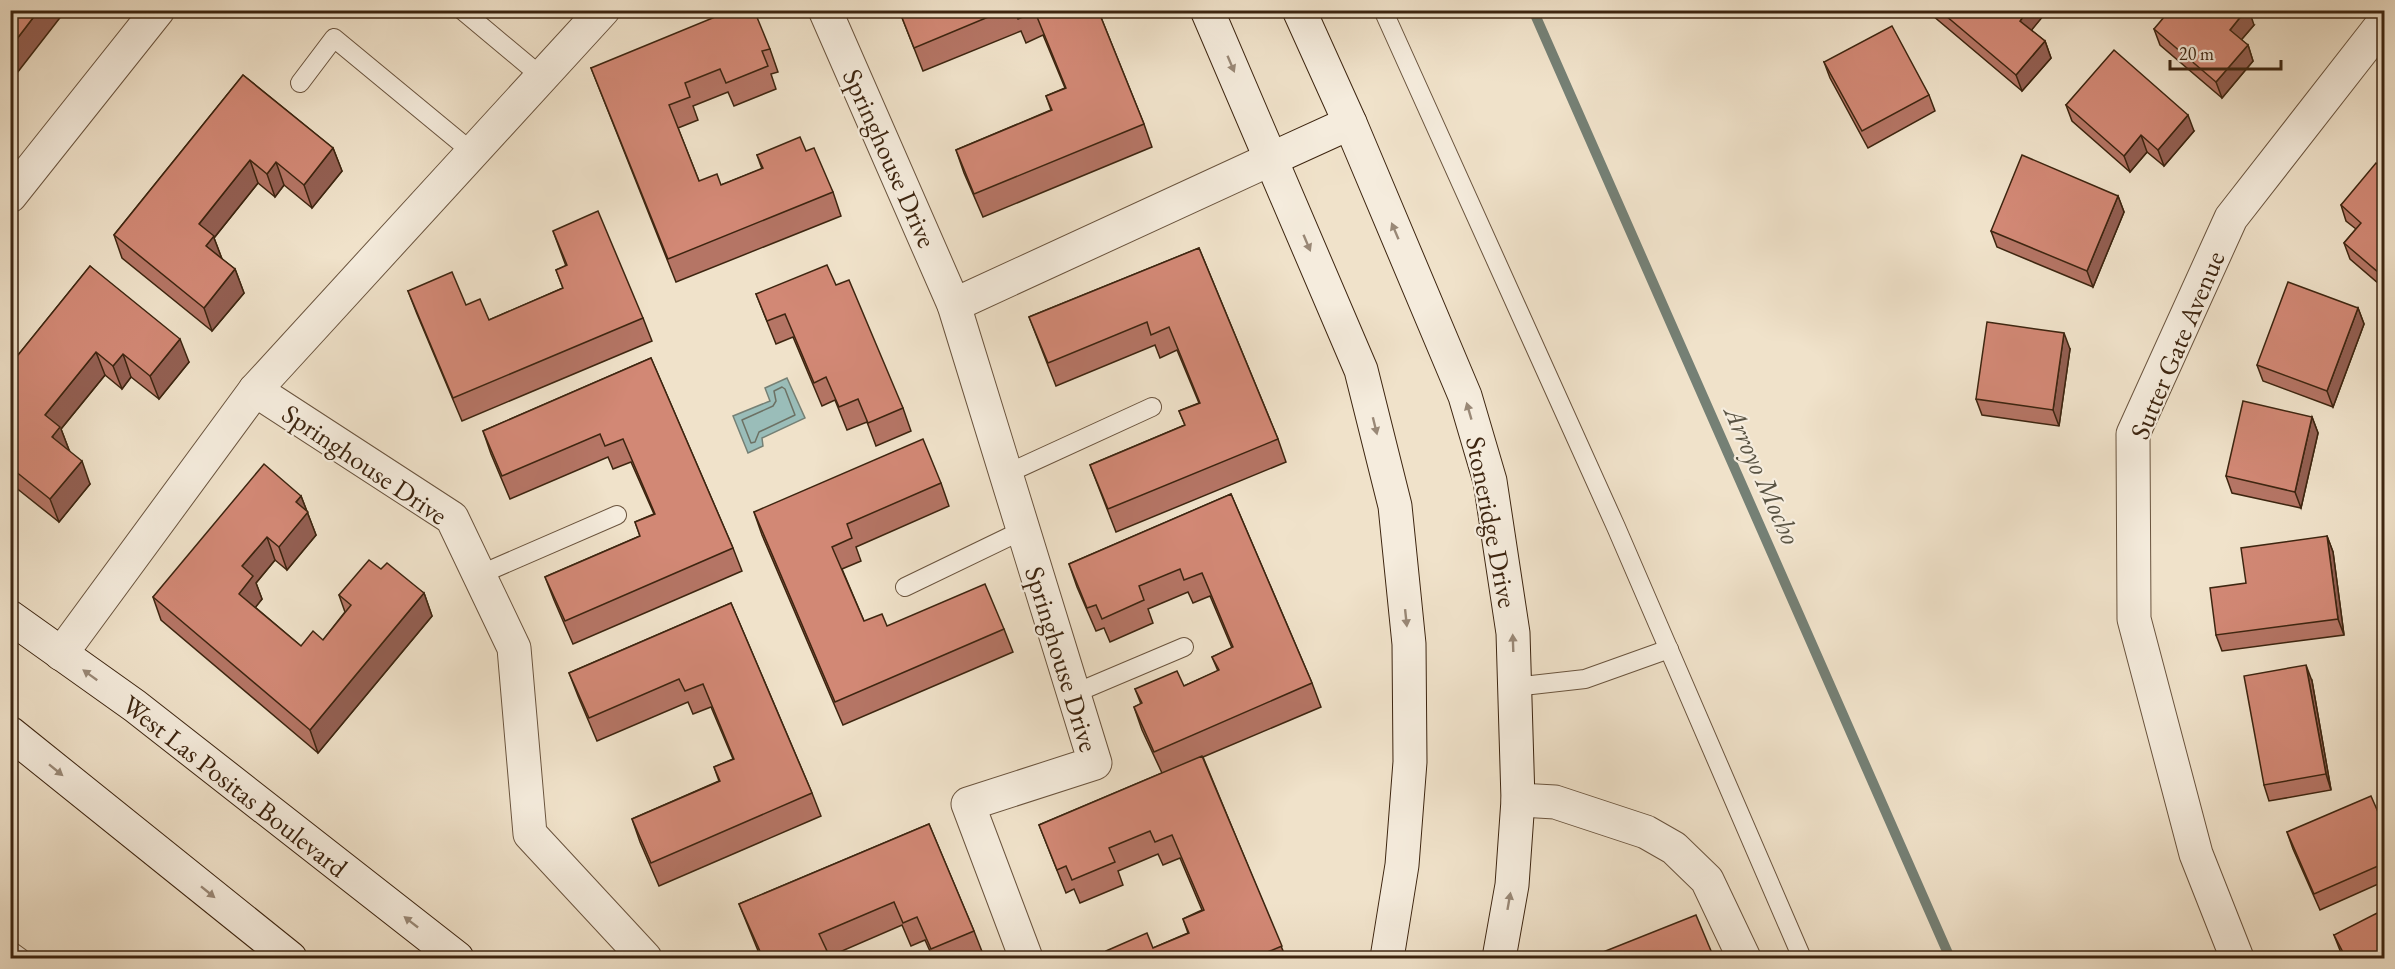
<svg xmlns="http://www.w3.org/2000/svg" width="2395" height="969" viewBox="0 0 2395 969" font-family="'EB Garamond',serif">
	<rect width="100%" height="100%" fill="#f0e2ca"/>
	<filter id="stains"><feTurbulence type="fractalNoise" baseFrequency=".00333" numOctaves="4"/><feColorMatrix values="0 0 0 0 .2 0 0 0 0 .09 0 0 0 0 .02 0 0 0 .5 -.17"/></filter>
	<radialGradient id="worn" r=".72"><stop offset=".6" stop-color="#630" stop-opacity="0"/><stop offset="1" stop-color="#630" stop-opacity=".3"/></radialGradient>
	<!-- water -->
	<polygon fill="#9abdb9" stroke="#758075" stroke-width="1.5" points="787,378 805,418 762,438 763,446 748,453 733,416 770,401 765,388"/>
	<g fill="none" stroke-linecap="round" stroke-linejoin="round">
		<!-- shore -->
		<polygon stroke="#6c7164" stroke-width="1.5" points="782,387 785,389 795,415 759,432 755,442 751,443 742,420 773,406 776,401 774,391"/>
		<!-- stream -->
		<polyline stroke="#758075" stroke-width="10" points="1533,10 1950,958"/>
		<defs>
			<g id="lane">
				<polyline points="462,10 542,77"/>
				<polyline points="1383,10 1616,527 1802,958"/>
				<polyline points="300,83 334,38 472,152"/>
				<polyline points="1006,474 1152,407"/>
				<polyline points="479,575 617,515"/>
				<polyline points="905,587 1023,530"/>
				<polyline points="1514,687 1585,679 1669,649"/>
				<polyline points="1073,694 1184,647"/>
				<polyline points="10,950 21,958"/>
			</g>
			<g id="street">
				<polyline points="825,10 954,305 1095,763 968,804 1026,958"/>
				<polyline points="10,196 158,10"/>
				<polyline points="954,305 1271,159"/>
				<polyline points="255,390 452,518 514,648 530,834 645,958"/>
				<polyline points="61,654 255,390 603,10"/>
				<polyline points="1518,800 1555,802 1646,832 1674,848 1707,880 1744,958"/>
				<polyline points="2237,958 2196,854 2134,619 2133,434 2231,218 2384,22"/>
			</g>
			<g id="secondary">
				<polyline points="1207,10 1361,370 1395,506 1409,644 1410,762 1402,865 1387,958"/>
				<polyline points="1299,10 1350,123 1465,396 1490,481 1513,633 1518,800 1512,885 1499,958"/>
				<polyline points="1271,159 1350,123"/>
				<polyline points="10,617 135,706 457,958"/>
				<polyline points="10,733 290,958"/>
			</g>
		</defs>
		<!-- lane casing -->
		<use href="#lane" stroke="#6a543e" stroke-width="20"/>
		<!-- street casing -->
		<use href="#street" stroke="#6a543e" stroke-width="35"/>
		<!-- secondary casing -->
		<use href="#secondary" stroke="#3d2510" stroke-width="35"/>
		<!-- lane -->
		<use href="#lane" stroke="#f5ecdd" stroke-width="18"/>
		<!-- street -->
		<use href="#street" stroke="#f5ecdd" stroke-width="33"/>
		<!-- secondary -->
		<use href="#secondary" stroke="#f5ecdd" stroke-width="33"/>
	</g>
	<!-- wall -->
	<g fill="#b57565" stroke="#3d2510" stroke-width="1.5">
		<polygon points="899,10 1098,10 1144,124 1152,147 983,217 964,173 956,150 1051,110 1046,96 1065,88 1043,35 1026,43 1021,31 923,71"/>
		<polygon points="1926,10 2048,10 2031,30 2045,41 2051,58 2022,91"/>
		<polygon points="2254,25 2241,40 2248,45 2253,61 2222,98 2160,45 2154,29"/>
		<polygon points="770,49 778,72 771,74 776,89 734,106 728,92 693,106 698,120 678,128 699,181 721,185 762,169 757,155 806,151 833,192 841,216 676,282 591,68"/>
		<polygon points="1824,62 1929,95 1935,111 1868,148 1830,78"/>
		<polygon points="243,75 333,148 342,171 312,208 284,185 275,197 258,183 214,238 222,259 235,269 244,293 212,331 122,258 114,235"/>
		<polygon points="2066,105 2194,131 2164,166 2147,152 2130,172 2072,121"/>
		<polygon points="2385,170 2385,289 2350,259 2344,243 2356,229 2346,221 2341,205"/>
		<polygon points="2118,196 2124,212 2093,287 1997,247 1991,231"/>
		<polygon points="553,231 643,318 652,341 462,421 417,314 408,291 489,320 563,288 556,270 566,266"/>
		<polygon points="1199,248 1278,439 1286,462 1116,532 1090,465 1185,425 1179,411 1199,403 1177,350 1160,358 1155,345 1056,386 1029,317"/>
		<polygon points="90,266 189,362 159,399 131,377 122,389 105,375 61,429 69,450 90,484 59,522 10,483 10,365"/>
		<polygon points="836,285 903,408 911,431 876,446 867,422 847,430 835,400 822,406 793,337 776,344 756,294"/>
		<polygon points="2358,308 2364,324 2333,407 2263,381 2257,365"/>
		<polygon points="2070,349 2059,426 1982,415 1976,399"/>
		<polygon points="651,358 733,548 742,571 573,644 554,600 545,577 640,536 635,522 654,514 631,462 613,469 608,457 510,499 491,454 483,431"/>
		<polygon points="2312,417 2318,433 2301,508 2232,493 2226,476"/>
		<polygon points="941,483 949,506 856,547 861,561 842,569 864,621 887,626 1004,629 1013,652 843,725 762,535 754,512"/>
		<polygon points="1231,494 1312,683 1321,707 1203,757 1286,958 1108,958 1153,948 1188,933 1183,919 1202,910 1180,858 1163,865 1158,854 1118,871 1123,885 1080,903 1074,889 1066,893 1039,825 1162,773 1142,730 1134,707 1141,704 1135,689 1184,686 1218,671 1212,657 1232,648 1210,596 1193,603 1188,592 1148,609 1153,623 1110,642 1104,628 1096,631 1077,587 1069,564"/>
		<polygon points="301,496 316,535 287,570 275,560 256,583 262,599 255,607 301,646 323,640 345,612 339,595 381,569 424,593 432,616 318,753 161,620 153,597"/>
		<polygon points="2327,536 2333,552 2344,635 2222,651 2216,635 2246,583"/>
		<polygon points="731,603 812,793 821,816 659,886 640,842 632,819 719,781 714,767 733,759 711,707 693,714 688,702 597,741 578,696 569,673"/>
		<polygon points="2312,681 2331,790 2269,801 2264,785"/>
		<polygon points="929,824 974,931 983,954 973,958 933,958 925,940 911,946 902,925 828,957 829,958 761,958 739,904"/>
		<polygon points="2385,828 2385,881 2320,910 2293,849 2287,832"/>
		<polygon points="2334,935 2385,958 2343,958"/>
	</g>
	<!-- shaded-wall -->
	<g fill="#935f52" stroke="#3d2510" stroke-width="1.5">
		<polygon points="39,10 66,10 10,82 10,48"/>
		<polygon points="2028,10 2048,10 2026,37 2020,21"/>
		<polygon points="2246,10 2249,10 2254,25 2236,46 2230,30"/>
		<polygon points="2045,41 2051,58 2022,91 2016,75"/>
		<polygon points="2248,45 2253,61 2222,98 2216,82"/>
		<polygon points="2188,115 2194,131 2164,166 2158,150"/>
		<polygon points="2141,135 2147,152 2130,172 2124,156"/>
		<polygon points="333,148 342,171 312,208 304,185"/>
		<polygon points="250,160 258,183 214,238 222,259 206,246 199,224"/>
		<polygon points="276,162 284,185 275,197 267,174"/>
		<polygon points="2118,196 2124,212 2093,287 2087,271"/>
		<polygon points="235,269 244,293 212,331 204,308"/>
		<polygon points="2358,308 2364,324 2333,407 2327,391"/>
		<polygon points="2064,333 2070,349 2059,426 2053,410"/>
		<polygon points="180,339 189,362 159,399 150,376"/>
		<polygon points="96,352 105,375 61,429 69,450 61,460 45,415"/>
		<polygon points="123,354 131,377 122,389 113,366"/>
		<polygon points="2312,417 2318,433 2301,508 2295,492"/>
		<polygon points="82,461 90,484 59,522 50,499"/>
		<polygon points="301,496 316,535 287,570 279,547 296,502"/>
		<polygon points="2327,536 2333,552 2344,635 2338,619"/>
		<polygon points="267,537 275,560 256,583 262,599 248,617 239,594 242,566"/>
		<polygon points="424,593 432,616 318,753 310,730"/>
		<polygon points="2306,665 2312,681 2331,790 2326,774"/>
	</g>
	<!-- building -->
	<g fill="#d28875" stroke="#3d2510" stroke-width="1.5">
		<polygon points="10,10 39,10 10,48"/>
		<polygon points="732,10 754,10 770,49 762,51 768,66 726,83 720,69 685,83 690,97 669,105 699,181 717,174 721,185 763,168 757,155 800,137 806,151 814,148 833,192 668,259 591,68"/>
		<polygon points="899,10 1005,10 914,48"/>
		<polygon points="1014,10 1098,10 1144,124 974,194 956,150 1052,110 1046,96 1066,88 1035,12 1018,19"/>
		<polygon points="1939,10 2028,10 2020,21 2045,41 2016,75"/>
		<polygon points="2170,10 2246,10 2230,30 2248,45 2216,82 2154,29"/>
		<polygon points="1892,26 1929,95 1862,131 1824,62"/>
		<polygon points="2114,50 2188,115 2158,150 2141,135 2124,156 2066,105"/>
		<polygon points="243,75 333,148 304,185 276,162 267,174 250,160 199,224 214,236 206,246 235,269 204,308 114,235"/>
		<polygon points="2022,155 2118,196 2087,271 1991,231"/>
		<polygon points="2376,163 2385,170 2385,278 2344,243 2361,223 2341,205"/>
		<polygon points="598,211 643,318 453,398 408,291 452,272 466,305 480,299 489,320 563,288 556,270 567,265 553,231"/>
		<polygon points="1199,248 1278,439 1108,509 1090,465 1185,425 1179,411 1200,403 1169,327 1151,335 1147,322 1048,363 1029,317"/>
		<polygon points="827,265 836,285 849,280 903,408 868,423 858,399 839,407 826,377 814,383 785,314 767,321 756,294"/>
		<polygon points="90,266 180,339 150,376 123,354 113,366 96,352 45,415 60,427 52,437 82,461 50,499 10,467 10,365"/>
		<polygon points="2288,282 2358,308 2327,391 2257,365"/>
		<polygon points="1987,322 2064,333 2053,410 1976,399"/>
		<polygon points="651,358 733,548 565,621 545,577 640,536 635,522 655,514 623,439 605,446 600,434 502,476 483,431"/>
		<polygon points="2243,401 2312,417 2295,492 2226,476"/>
		<polygon points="923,439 941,483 847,524 852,538 832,547 864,621 882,614 887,626 985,584 1004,629 835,702 754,512"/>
		<polygon points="264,464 301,496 296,502 308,512 279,547 267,537 242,566 253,576 239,594 301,646 313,631 323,640 351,605 339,595 369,560 381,569 387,563 424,593 310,730 153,597"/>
		<polygon points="1231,494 1312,683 1154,752 1134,707 1142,703 1135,689 1177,671 1184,686 1219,670 1212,657 1233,647 1202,573 1184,580 1180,569 1139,586 1144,600 1102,619 1096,605 1087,608 1069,564"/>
		<polygon points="2327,536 2338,619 2216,635 2210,588 2246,583 2241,548"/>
		<polygon points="731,603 812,793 651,863 632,819 720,781 714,767 734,759 703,684 685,691 679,679 589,718 569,673"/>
		<polygon points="2306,665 2326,774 2264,785 2244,676"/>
		<polygon points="1202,756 1282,946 1253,958 1109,958 1106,951 1147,933 1153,948 1189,933 1183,919 1204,910 1172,835 1155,842 1150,831 1109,848 1115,862 1072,880 1066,866 1057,870 1039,825"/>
		<polygon points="2371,796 2385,828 2385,863 2314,894 2287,832"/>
		<polygon points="929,824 974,931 931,949 917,917 903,923 894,902 819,934 827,951 815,957 816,958 763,958 739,904"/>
		<polygon points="2385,909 2385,958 2346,958 2334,935"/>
		<polygon points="1696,915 1714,958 1588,958"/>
	</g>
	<!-- one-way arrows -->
	<defs><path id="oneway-solid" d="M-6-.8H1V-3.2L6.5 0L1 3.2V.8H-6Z" transform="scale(1.5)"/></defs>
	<g fill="#998876">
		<use href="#oneway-solid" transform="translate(1231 64) rotate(67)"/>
		<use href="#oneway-solid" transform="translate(1395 231) rotate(-113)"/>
		<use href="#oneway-solid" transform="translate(1307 243) rotate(67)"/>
		<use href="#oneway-solid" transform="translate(1469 411) rotate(-106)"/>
		<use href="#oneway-solid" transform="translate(1375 426) rotate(76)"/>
		<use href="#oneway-solid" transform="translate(1406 618) rotate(84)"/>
		<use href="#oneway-solid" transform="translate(1513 643) rotate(-92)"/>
		<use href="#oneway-solid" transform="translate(90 675) rotate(-144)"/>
		<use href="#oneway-solid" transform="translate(56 770) rotate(39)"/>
		<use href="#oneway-solid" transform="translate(208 892) rotate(39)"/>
		<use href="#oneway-solid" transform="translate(1509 901) rotate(-80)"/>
		<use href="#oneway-solid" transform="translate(411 922) rotate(-142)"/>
	</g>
	<g text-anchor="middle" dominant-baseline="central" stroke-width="4.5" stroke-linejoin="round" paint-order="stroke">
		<!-- street labels -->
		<g font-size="27" fill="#3d2510" stroke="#f5ecdd">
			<text transform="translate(890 158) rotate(66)">Springhouse Drive</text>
			<text transform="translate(2177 345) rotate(-67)">Sutter Gate Avenue</text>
			<text transform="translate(365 464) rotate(34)">Springhouse Drive</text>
			<text transform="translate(1492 522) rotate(79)">Stoneridge Drive</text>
			<text transform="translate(1062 659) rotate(73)">Springhouse Drive</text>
			<text transform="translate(235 786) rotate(38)">West Las Positas Boulevard</text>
		</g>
		<!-- water labels -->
		<g font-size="28" font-style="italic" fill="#595343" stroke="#f5ecdd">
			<text transform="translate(1763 475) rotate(66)">Arroyo Mocho</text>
		</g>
	</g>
	<!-- margin -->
	<rect width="2395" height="969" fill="none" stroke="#f0e2ca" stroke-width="36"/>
	<rect x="12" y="12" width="2371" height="945" fill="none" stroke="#3d2510" stroke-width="3"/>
	<rect x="18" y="18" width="2359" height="933" fill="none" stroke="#3d2510" stroke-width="1.5"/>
	<!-- scale -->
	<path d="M2170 60v9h111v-9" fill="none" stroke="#3d2510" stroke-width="3"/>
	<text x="2179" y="60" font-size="18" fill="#3d2510" stroke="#f5ecdd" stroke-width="4.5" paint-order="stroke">20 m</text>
	<rect width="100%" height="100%" filter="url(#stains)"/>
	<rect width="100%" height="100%" fill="url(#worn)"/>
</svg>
